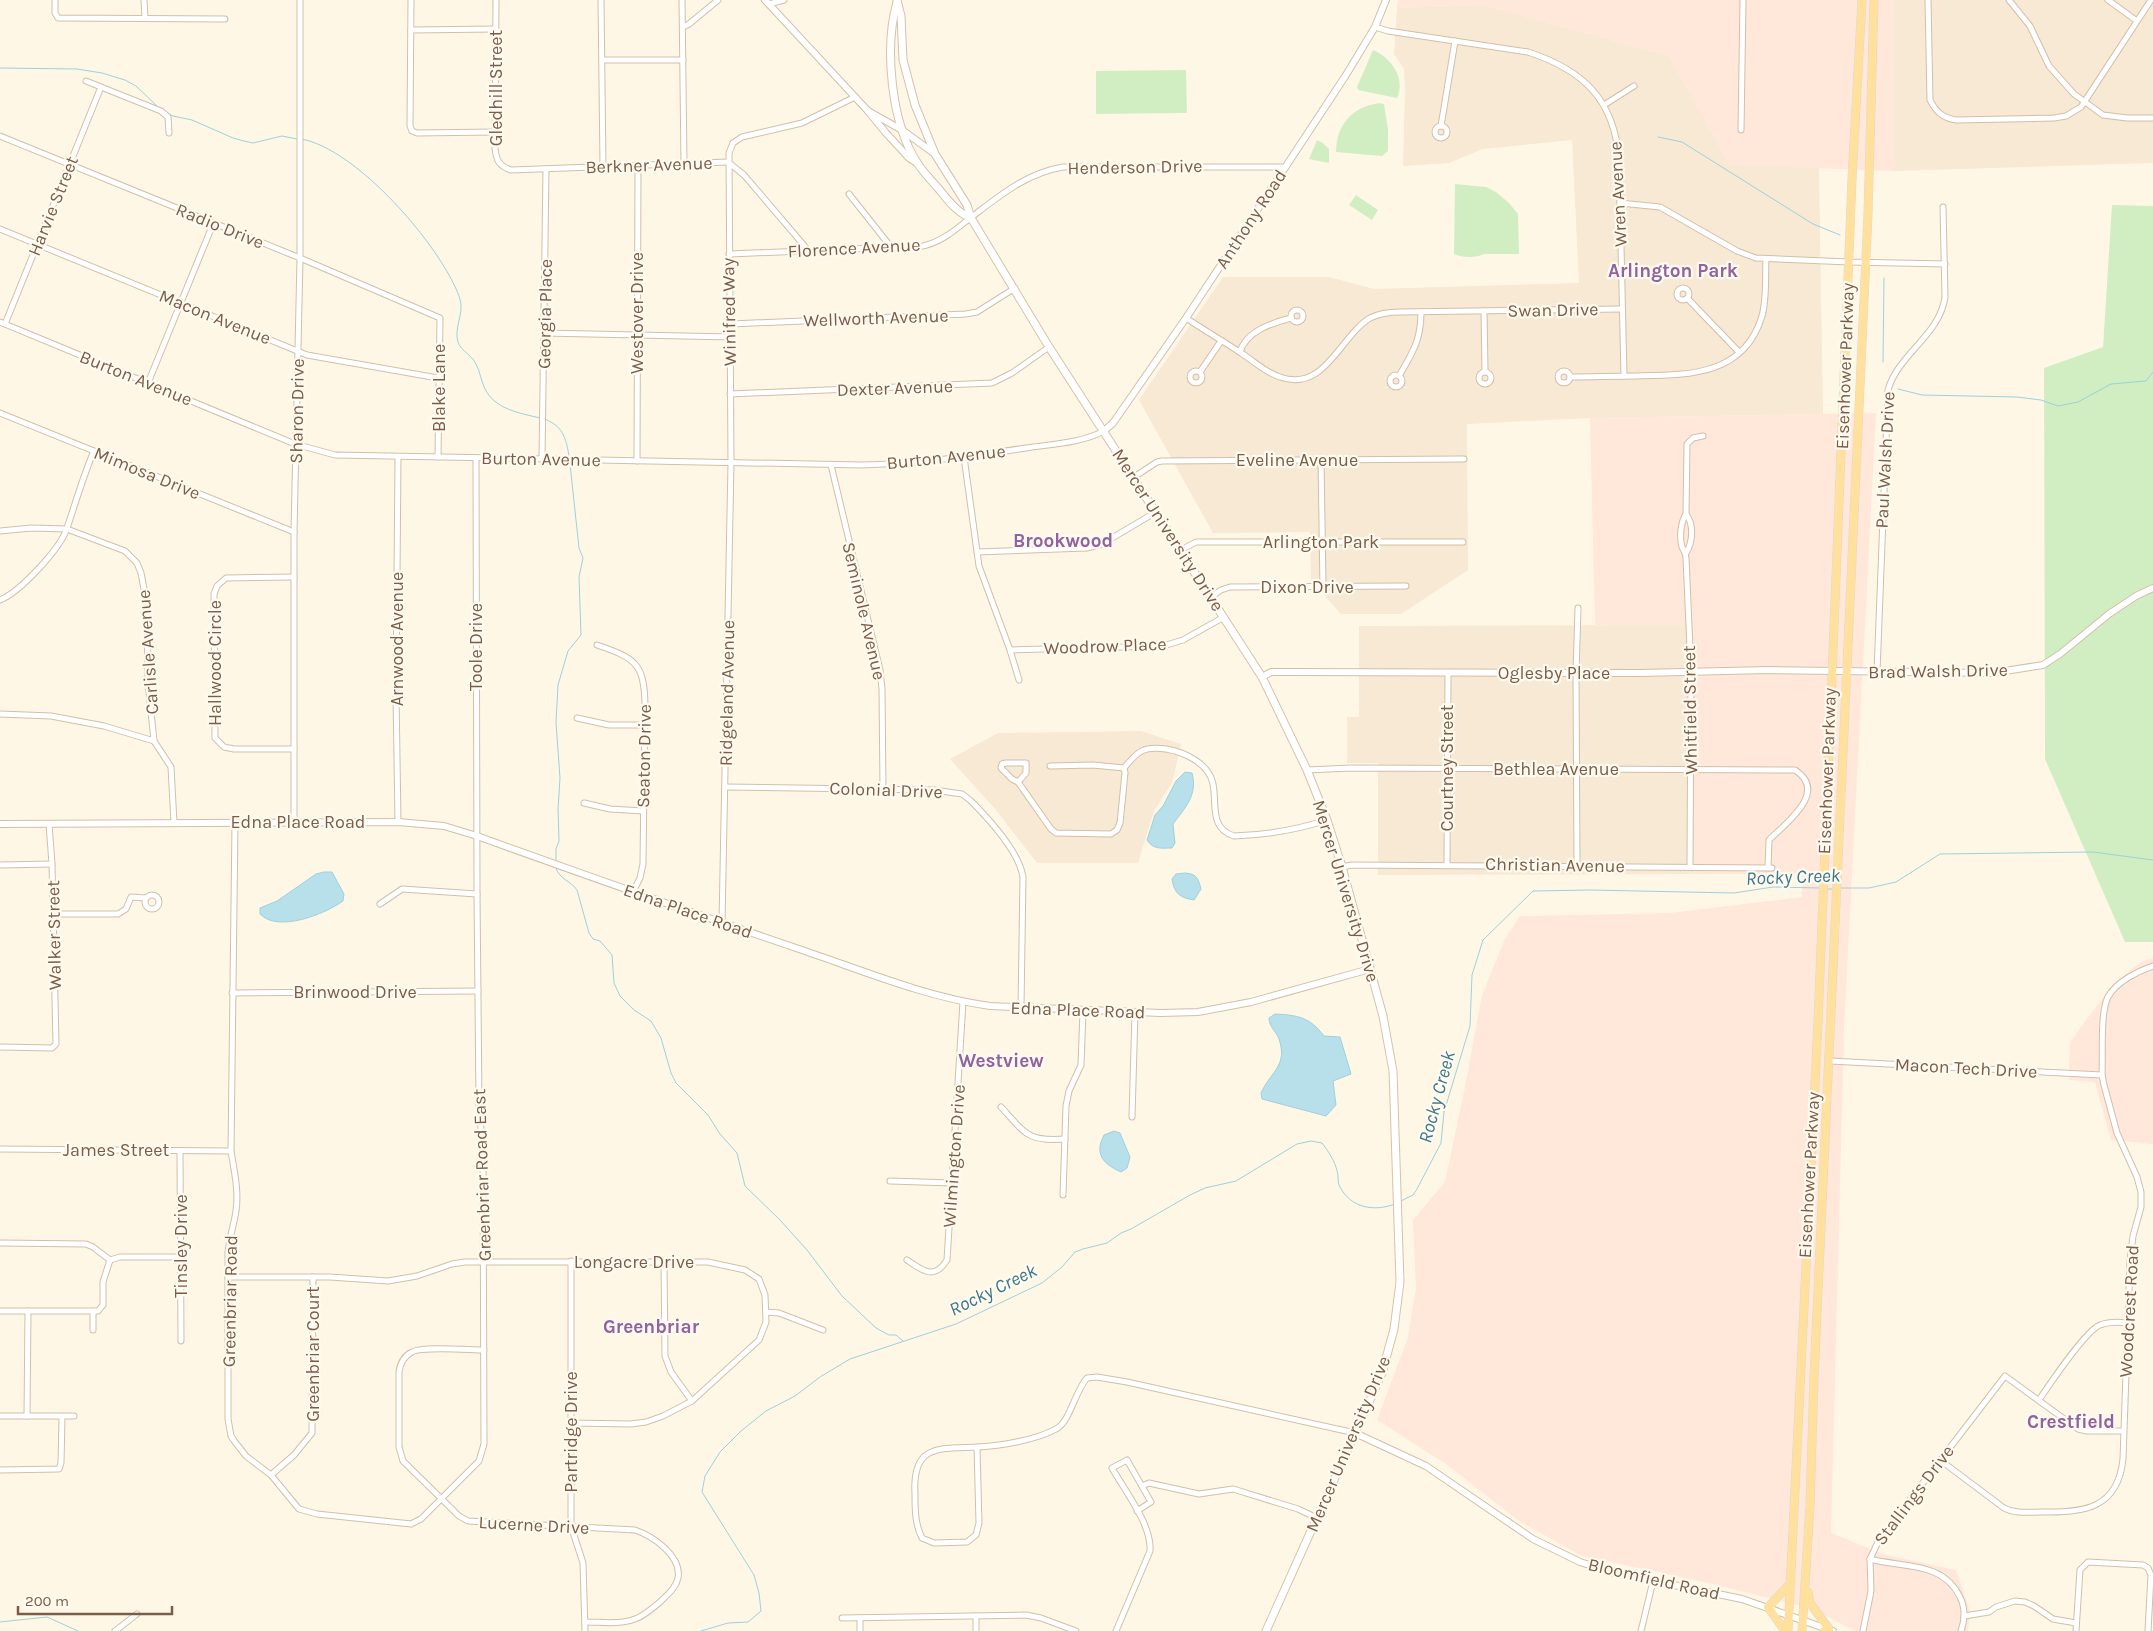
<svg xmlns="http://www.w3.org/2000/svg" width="2153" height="1631" viewBox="0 0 2153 1631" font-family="Karla,sans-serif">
	<rect width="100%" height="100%" fill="#fff7e6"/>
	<!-- residential -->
	<g fill="#f7e9d3">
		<polygon points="1894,0 2153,0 2153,163 1894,171"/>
		<polygon points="1483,5 1669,56 1729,164 1819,168 1823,414 1590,418 1467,424 1468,570 1401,614 1341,614 1311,580 1310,532 1213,533 1139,400 1223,277 1329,277 1374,289 1579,283 1572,140 1483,149 1449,163 1403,166 1405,91 1404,69 1394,54 1397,8"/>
		<polygon points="1693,625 1694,874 1378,875 1378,763 1347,763 1347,717 1359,717 1359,626"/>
		<polygon points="1141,731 1181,744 1172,783 1154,811 1138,863 1037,863 996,810 950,759 998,733"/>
	</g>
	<!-- commercial -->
	<g fill="#ffe7da">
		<polygon points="1398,0 1894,0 1894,171 1729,165 1669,56 1483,5 1397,8"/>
		<polygon points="1876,413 1844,1028 1831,1533 1883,1554 1956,1570 1970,1611 1968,1631 1855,1631 1813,1609 1709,1583 1582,1556 1519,1521 1446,1464 1377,1420 1408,1338 1416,1288 1413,1220 1445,1182 1464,1092 1482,995 1505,939 1520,916 1670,913 1802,897 1802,874 1694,874 1693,625 1595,625 1590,418"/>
		<polygon points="2153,958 2153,1144 2111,1140 2095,1082 2069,1080 2070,1042 2114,983 2141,962"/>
	</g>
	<!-- green -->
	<g fill="#d1eec2">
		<path d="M 1373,50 C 1391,57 1406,79 1397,98 L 1358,90 L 1357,87 Z"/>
		<polygon points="1186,70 1187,113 1096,114 1096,71"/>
		<path d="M 1379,103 L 1384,104 L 1388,130 L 1388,151 L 1382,156 L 1336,152 C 1336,125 1352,107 1379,103 Z"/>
		<polygon points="1317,140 1323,143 1329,149 1329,163 1309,159"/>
		<path d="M 1455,184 L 1486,187 L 1496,192 L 1509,203 L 1518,214 L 1519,254 L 1484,254 C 1477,258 1462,258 1454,254 Z"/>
		<polygon points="1356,195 1378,210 1372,220 1349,205"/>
		<polygon points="2112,205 2153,206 2153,942 2125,942 2045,759 2044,368 2103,347"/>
	</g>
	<!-- water -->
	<g fill="#b8e0eb" stroke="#9dd0de">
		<path d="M 1185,772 L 1192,773 C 1198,795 1185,808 1173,824 L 1175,843 L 1172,848 C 1162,848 1153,850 1147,840 L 1155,815 L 1163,806 L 1176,781 Z"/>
		<path d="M 324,872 L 332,872 L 344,894 L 343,901 C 325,914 278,933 260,914 L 260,908 L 277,901 L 316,874 Z"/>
		<path d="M 1185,873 C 1197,874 1198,878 1201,889 L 1194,900 C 1180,898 1174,893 1172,879 L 1176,874 Z"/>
		<path d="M 1275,1014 C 1297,1015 1310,1017 1324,1036 L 1340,1037 L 1351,1074 L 1333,1081 L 1336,1105 L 1326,1116 L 1262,1099 L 1261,1093 C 1271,1071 1288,1066 1279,1039 C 1276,1031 1269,1027 1269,1018 Z"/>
		<path d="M 1114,1131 L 1120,1133 L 1130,1157 L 1127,1168 L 1121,1172 C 1103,1164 1094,1154 1104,1135 Z"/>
	</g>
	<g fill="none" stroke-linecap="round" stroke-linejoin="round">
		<!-- stream -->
		<g stroke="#9dd0de" stroke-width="1">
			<polyline points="0,68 77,69 102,73 125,80 136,86 158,107"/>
			<polyline points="165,112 173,116 192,120 233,138 244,141 253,143 282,136 297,139"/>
			<polyline points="1658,137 1682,142 1813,224 1840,235"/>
			<path d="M 301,139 C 356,148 440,245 459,296 C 465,311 456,322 457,337 C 458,351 470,352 476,364 C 480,371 481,381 485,389 C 495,409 519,413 540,418"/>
			<polyline points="1883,362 1884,278"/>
			<polyline points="1898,389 1922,395 2017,397 2041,400 2058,406 2078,402 2111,384 2146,381 2153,372"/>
			<path d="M 544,419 C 562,425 566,437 569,456"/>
			<polyline points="556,861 556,849 559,841 558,809 560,778 556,723 558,685 568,651 581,635 579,577 583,558 579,548 570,464"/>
			<path d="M 556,868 C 559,879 571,881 577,890 L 589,933 L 593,939 L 600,941 L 612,955 L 614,983 L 620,996 L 634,1010 L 651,1021 L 661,1038 L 671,1073 L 676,1083 L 708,1115 L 720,1134 L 737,1153 L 745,1186 L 780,1220 L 807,1250 L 842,1296 L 876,1328 L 889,1335 L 896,1335 L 903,1341"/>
			<polyline points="1841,888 1869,888 1896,882 1940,854 2093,852 2153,860"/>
			<polyline points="1826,889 1835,889"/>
			<polyline points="1401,1201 1413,1195 1417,1189 1441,1143 1444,1112 1470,1026 1472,975 1483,940 1533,891 1590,890 1734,893 1773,887 1820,888"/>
			<polyline points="0,1622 47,1617 78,1631"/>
			<path d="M 701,1631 L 728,1623 L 748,1622 L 761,1611 L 759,1593 L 754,1575 L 702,1492 L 705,1476 L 720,1452 L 741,1431 L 766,1411 L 795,1396 L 820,1377 L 850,1359 L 956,1324 L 1042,1283 L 1062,1267 L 1075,1252 L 1083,1249 L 1107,1243 L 1121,1233 L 1131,1229 L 1190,1195 L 1205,1188 L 1236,1181 L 1297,1144 L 1311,1141 L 1322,1143 C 1328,1151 1335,1161 1337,1171 C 1339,1176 1337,1182 1340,1187 C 1351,1208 1374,1212 1395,1204"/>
		</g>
		<defs>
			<g id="minor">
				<polyline points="55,0 55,13 58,18 225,19"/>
				<polyline points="144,0 145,18"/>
				<polyline points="411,0 410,126 412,131 417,133 495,132"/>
				<path d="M 496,0 L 495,148 C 496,160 499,166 511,170 L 728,162"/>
				<polyline points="601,0 603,166"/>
				<polyline points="682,0 684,163"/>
				<path d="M 1928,0 L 1930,100 C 1936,112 1943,118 1956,120 L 2054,118 L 2066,116 L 2081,107 L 2151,0"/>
				<polyline points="2009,0 2030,26 2049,66 2074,94 2103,115 2127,118 2153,118"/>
				<polyline points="2108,0 2137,21"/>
				<polyline points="769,4 784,0"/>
				<polyline points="683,27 689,24 718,0"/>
				<path d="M 1375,27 L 1388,31 L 1528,52 C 1583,70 1614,99 1619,159 L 1624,376"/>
				<polyline points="411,30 496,29"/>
				<polyline points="602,60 683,60"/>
				<polyline points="86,81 161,111 168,117 169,133"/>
				<polyline points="1604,105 1634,86"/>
				<polyline points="1441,126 1455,41"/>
				<circle cx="1441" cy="132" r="6"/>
				<polyline points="1741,130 1743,0"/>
				<polyline points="0,136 300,258 440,318 438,457"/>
				<polyline points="728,162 744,175 808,250"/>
				<polyline points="849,194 891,247"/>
				<polyline points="1620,203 1660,207 1737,251 1756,258 1849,262 1945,264"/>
				<polyline points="0,229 307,355 438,378"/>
				<path d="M 729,254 L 923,246 C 941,242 954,231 969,219 C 998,197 1026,173 1063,167 L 1284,167"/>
				<circle cx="1683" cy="294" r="6"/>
				<polyline points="1687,298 1739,352"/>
				<circle cx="1297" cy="316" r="6"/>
				<polyline points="1484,311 1485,372"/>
				<path d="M 1186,318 C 1204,330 1223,341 1241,353 C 1254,361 1266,373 1280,377 C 1325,393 1340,336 1370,318 C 1380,313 1389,312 1400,312 L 1622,309"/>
				<path d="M 0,322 L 295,444 L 335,455 L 861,465 C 916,464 971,456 1026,448 C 1052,444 1081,443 1104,431"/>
				<polyline points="5,324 101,87"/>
				<polyline points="731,324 966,314 977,312 1015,288"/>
				<polyline points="544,333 731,337"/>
				<path d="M 1240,352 C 1246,331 1272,323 1291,318"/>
				<circle cx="1196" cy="377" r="6"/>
				<circle cx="1564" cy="377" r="6"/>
				<circle cx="1485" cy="378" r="6"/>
				<polyline points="1200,372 1221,341"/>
				<circle cx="1396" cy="381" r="6"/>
				<path d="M 1399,376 C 1413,352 1421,340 1421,312"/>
				<path d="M 1570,377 C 1591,377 1613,376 1635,376 C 1686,375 1744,377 1762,316 C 1767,298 1765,278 1766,259"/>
				<polyline points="148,383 213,224"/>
				<polyline points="730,394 992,383 1012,373 1049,347"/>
				<polyline points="0,413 294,532"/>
				<polyline points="964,457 979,566 1010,650 1019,680"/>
				<polyline points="542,459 546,169"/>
				<polyline points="1321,460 1323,587"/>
				<polyline points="637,461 638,165"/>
				<polyline points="831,465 880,670 882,689 883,789"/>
				<polyline points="1134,477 1157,462 1162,461 1464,459"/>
				<path d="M 1686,514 C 1694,524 1693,542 1686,553"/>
				<polyline points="0,531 31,528 67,529 125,551 137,563 141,573 147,605 148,682 154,741 171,767 174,823"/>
				<polyline points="1181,550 1196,542 1463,542"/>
				<polyline points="977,552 1087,548 1102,544 1156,512"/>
				<polyline points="294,577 226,578 217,586 214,594 215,738 224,747 234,749 294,749"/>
				<polyline points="1211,597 1221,590 1230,587 1406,586"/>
				<path d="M 0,600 C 20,592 61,548 67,528 C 76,502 83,476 94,451"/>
				<path d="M 597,645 C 635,658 644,663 645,704 L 643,864 L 640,878 L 633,892"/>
				<polyline points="1010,650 1163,646 1183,640 1224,617"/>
				<path d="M 1877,672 L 1888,390 C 1898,354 1940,335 1945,297 L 1943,207"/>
				<polyline points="0,714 51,716 104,726 154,741"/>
				<polyline points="577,718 609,725 644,725"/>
				<polygon points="1006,763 1026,763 1026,773 1018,782 1012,779 1001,768 1002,764"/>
				<polyline points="1050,766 1093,765 1124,768"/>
				<path d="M 1307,770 L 1351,768 L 1795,770 C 1829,792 1786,823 1769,840 L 1768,868"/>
				<path d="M 1018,782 L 1051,829 L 1056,833 L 1111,834 L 1117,830 L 1120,823 L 1125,773 L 1124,768 C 1138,751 1143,746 1166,749 C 1184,752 1209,763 1213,784 C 1217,804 1209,828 1234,836 C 1266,835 1296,830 1327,820"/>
				<path d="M 726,787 L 934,790 L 962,794 L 970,800 C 988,818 1019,852 1023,877 L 1021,1007"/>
				<polyline points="584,803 610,809 643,811"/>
				<polyline points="294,822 294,532 300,258 300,0"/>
				<polyline points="398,822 396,694 398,457"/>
				<path d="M 235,823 L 231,1151 C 234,1170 239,1191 236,1211 C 234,1225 229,1238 228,1253 L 228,1419 L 231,1436 L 235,1442 L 246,1456 L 271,1475 L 299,1509 L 317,1514 L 411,1524 L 421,1519 L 479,1461 L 484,1444 L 483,1153 L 479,1105 L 477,894 L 476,458"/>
				<polyline points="1447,864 1448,673"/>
				<polyline points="0,865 52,864"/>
				<polyline points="1577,865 1576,673 1578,608"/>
				<polyline points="1342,867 1352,865 1772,868"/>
				<path d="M 1690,867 L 1691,671 L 1686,558 C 1686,553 1684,551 1682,547 C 1679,536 1681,522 1686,514 L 1687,444 L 1693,438 L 1703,436"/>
				<circle cx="152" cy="902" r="7"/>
				<polyline points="380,904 402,889 477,894"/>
				<polyline points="53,914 118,914 126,909 131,897 146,898"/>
				<polyline points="722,923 731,463 729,153 733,143 742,137 802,123 855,97"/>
				<polyline points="232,993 478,991"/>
				<polyline points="0,1047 52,1048 56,1044 52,864 49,824"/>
				<polyline points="1830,1061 2102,1075"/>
				<path d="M 1001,1107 C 1025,1133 1027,1142 1065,1139"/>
				<polyline points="1132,1117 1135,1012"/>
				<polyline points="0,1149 231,1151"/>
				<polyline points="180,1151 181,1341"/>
				<polyline points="890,1181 952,1183"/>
				<polyline points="1063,1195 1066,1106 1069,1091 1081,1065 1083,1011"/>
				<polyline points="0,1243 86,1244 93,1247 110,1260"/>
				<polyline points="110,1260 120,1257 181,1257"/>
				<path d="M 907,1260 C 922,1270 934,1281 947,1260 L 963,1002"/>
				<polyline points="571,1261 571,1526 583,1563 585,1631"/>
				<polyline points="664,1262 665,1356 671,1372 692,1401"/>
				<polyline points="228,1277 330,1277 388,1281 417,1276 452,1264 465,1262 708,1262 745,1270 759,1279 765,1295 766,1322 759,1340 692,1401 663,1416 646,1422 631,1424 571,1423"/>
				<polyline points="0,1311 93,1311"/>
				<polyline points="766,1312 779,1313 823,1330"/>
				<polyline points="93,1330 93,1311 98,1311 103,1305 103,1282 110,1260"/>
				<path d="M 484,1350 C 469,1350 423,1346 412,1352 C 404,1356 400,1364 399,1372 L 399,1447 L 403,1461 L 459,1516 L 468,1521 L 635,1530 C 653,1536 682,1556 678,1578 C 676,1588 667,1595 660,1602 C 653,1608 644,1616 635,1619 C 619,1625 601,1622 585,1622"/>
				<path d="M 2039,1400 C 2050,1384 2085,1331 2100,1325 C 2108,1322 2119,1322 2127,1323"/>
				<polyline points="0,1416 74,1416"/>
				<polyline points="27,1416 28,1311"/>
				<path d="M 977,1447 L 979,1523 L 976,1535 L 967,1542 L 934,1543 L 922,1538 C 915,1524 915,1510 915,1494 C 912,1443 940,1449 978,1447 C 1000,1446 1036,1440 1056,1429 C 1070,1422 1075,1391 1087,1378 L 1097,1377 L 1127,1382 L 1355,1433"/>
				<path d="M 1940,1460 L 2004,1508 C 2015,1514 2029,1512 2042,1512 C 2083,1513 2118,1509 2123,1459 L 2130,1261 L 2133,1236 L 2141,1207 L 2141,1192 L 2137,1177 L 2117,1133 L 2104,1085 L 2102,1075 C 2103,1055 2100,1012 2108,997 C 2116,982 2138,971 2153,966"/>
				<polyline points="0,1470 59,1469 61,1463 62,1417"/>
				<polyline points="271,1475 294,1455 312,1433 313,1277"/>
				<polyline points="1142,1486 1149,1483 1199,1494 1233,1489 1298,1509 1317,1518"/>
				<path d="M 1870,1559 C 1903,1568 1943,1561 1960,1597 C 1965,1607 1965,1620 1961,1631"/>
				<polyline points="976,1616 976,1631"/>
				<polyline points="1964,1616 1989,1612 1996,1607 2015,1601 2025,1602 2034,1606 2053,1619 2076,1623"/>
				<polyline points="842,1618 1026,1615 1041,1618 1076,1631"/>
				<polyline points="115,1631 137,1614"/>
				<polyline points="860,1631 860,1618"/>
				<path d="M 1116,1631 L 1150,1551 C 1152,1525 1125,1491 1112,1468 L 1127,1460 L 1151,1502 L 1137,1511"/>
				<polyline points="1641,1631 1653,1581"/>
				<polyline points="1863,1631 1871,1591 1870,1559 1879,1540 2005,1376 2078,1429 2087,1431 2123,1431"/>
				<polyline points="2076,1631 2080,1570 2088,1562 2143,1565 2148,1568 2151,1575 2148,1631"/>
			</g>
			<g id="tertiary">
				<polyline points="765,0 868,111 886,133 909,158 917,163"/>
				<polyline points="868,111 902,130 935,154"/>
				<polyline points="1104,431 1113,423 1186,318 1346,75 1375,27 1386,0"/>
				<polyline points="1262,677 1271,672 1292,672 1641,673 1768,670 1992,673 2043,665 2060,654 2109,614 2136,596 2153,588"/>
				<path d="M 0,824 L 398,822 L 444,826 L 477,836 C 585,875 693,913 802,950 C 864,971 926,997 990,1006 L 1161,1013 L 1198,1012 L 1251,1002 L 1370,969"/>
				<polyline points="1355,1433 1426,1466 1533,1539 1580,1562 1611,1572 1742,1599 1833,1631"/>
			</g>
			<g id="secondary">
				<polyline points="897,0 901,16 903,60 915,105 935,154 967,205 971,218 1049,347 1262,677 1307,770 1327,820 1342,867 1383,1016 1393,1071 1400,1282 1394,1329 1382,1373 1266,1631"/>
				<path d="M 897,2 C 884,48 891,124 918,164 C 924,173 931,180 938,188 C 948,200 956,212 971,218"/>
			</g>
			<g id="primary">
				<polyline points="1808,1592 1810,1603 1829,1629 1824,1631"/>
				<polyline points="1785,1631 1768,1607 1791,1583"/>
				<polyline points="1788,1631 1818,1023 1852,179 1862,0"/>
				<polyline points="1802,1631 1810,1506 1814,1377 1868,214 1874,0"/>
			</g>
		</defs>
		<!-- minor casing -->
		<use href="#minor" stroke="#d2bfaa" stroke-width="7"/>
		<!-- tertiary casing -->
		<use href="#tertiary" stroke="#d2bfaa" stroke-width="8"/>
		<!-- secondary casing -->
		<use href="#secondary" stroke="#d8c1a9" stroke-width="9"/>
		<!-- primary casing -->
		<use href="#primary" stroke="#dfd8d3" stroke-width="9"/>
		<!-- minor -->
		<use href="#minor" stroke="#fff" stroke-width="5"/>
		<!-- tertiary -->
		<use href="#tertiary" stroke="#fff" stroke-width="6"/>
		<!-- secondary -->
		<use href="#secondary" stroke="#fff" stroke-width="7"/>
		<!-- primary -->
		<use href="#primary" stroke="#ffe19d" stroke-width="8"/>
	</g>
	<g text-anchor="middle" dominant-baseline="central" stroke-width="4.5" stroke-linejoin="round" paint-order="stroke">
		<!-- street labels -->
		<g font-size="18" fill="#7b5d47" stroke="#fffaef">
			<text transform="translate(496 88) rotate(-90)">Gledhill Street</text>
			<text transform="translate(649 165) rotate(-2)">Berkner Avenue</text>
			<text transform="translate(1135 167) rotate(-1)">Henderson Drive</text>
			<text transform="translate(1618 194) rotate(-93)">Wren Avenue</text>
			<text transform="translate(53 206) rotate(-68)">Harvie Street</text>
			<text transform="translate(1251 219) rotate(-57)">Anthony Road</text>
			<text transform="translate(220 226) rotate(22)">Radio Drive</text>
			<text transform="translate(854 248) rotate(-3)">Florence Avenue</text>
			<text transform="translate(1553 310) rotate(-1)">Swan Drive</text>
			<text transform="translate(729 312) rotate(-91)">Winifred Way</text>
			<text transform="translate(637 313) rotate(-90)">Westover Drive</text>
			<text transform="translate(545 314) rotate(-89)">Georgia Place</text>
			<text transform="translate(215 317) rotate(22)">Macon Avenue</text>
			<text transform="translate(876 318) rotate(-2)">Wellworth Avenue</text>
			<text transform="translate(1845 366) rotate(-88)">Eisenhower Parkway</text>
			<text transform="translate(136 378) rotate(22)">Burton Avenue</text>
			<text transform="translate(439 388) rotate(-90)">Blake Lane</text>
			<text transform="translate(895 388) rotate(-2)">Dexter Avenue</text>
			<text transform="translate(297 411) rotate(-89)">Sharon Drive</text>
			<text transform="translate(946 457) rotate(-6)">Burton Avenue</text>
			<text transform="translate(541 459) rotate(1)">Burton Avenue</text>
			<text x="1297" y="460">Eveline Avenue</text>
			<text transform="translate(1885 460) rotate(-87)">Paul Walsh Drive</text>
			<text transform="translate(147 473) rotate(22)">Mimosa Drive</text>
			<text transform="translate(1168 530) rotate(57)">Mercer University Drive</text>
			<text x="1321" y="542">Arlington Park</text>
			<text x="1307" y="587">Dixon Drive</text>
			<text transform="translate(864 611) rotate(77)">Seminole Avenue</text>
			<text transform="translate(397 639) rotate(-90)">Arnwood Avenue</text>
			<text transform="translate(1105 646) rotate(-2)">Woodrow Place</text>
			<text transform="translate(476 647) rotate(-90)">Toole Drive</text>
			<text transform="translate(148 652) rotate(-94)">Carlisle Avenue</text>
			<text transform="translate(215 663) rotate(-90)">Hallwood Circle</text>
			<text transform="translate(1938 671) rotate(-1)">Brad Walsh Drive</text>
			<text x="1554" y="673">Oglesby Place</text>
			<text transform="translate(727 693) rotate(-89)">Ridgeland Avenue</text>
			<text transform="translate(1690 710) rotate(-91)">Whitfield Street</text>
			<text transform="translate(644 756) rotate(-89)">Seaton Drive</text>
			<text transform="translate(1447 768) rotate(-90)">Courtney Street</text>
			<text x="1556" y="769">Bethlea Avenue</text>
			<text transform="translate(1827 771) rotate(-88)">Eisenhower Parkway</text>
			<text transform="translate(886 790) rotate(2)">Colonial Drive</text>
			<text x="298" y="822">Edna Place Road</text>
			<text transform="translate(1555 865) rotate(1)">Christian Avenue</text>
			<text transform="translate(1346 891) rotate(73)">Mercer University Drive</text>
			<text transform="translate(688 911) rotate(19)">Edna Place Road</text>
			<text transform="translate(54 935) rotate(-91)">Walker Street</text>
			<text x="355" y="992">Brinwood Drive</text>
			<text transform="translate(1078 1010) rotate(2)">Edna Place Road</text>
			<text transform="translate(1966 1068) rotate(3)">Macon Tech Drive</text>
			<text x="116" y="1150">James Street</text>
			<text transform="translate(954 1156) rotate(-86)">Wilmington Drive</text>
			<text transform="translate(482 1175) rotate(-92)">Greenbriar Road East</text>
			<text transform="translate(1809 1175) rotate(-87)">Eisenhower Parkway</text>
			<text transform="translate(181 1246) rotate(-90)">Tinsley Drive</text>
			<text x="634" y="1262">Longacre Drive</text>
			<text transform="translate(230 1301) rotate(-89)">Greenbriar Road</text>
			<text transform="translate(2129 1311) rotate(-87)">Woodcrest Road</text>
			<text transform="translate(313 1354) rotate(-90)">Greenbriar Court</text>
			<text transform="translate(571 1432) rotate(-90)">Partridge Drive</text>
			<text transform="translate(1348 1444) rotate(-67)">Mercer University Drive</text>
			<text transform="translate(1914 1495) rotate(-53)">Stallings Drive</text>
			<text transform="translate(534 1525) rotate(3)">Lucerne Drive</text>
			<text transform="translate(1654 1579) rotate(13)">Bloomfield Road</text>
		</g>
		<!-- neighbourhood labels -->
		<g font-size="19" font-weight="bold" fill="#8f639f" stroke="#fffaef">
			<text x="1673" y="271">Arlington Park</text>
			<text x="1063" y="541">Brookwood</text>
			<text x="1001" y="1061">Westview</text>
			<text x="651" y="1327">Greenbriar</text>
			<text x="2071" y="1422">Crestfield</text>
		</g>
		<!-- water labels -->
		<g font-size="19" font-style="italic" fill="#3b778a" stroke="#fffaef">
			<text transform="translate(1793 877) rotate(-2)">Rocky Creek</text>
			<text transform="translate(1437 1097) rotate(-75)">Rocky Creek</text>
			<text transform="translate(993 1290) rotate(-26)">Rocky Creek</text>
		</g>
	</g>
	<!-- scale -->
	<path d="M18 1606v8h154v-8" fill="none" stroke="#7b5d47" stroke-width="2.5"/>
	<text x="25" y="1606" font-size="15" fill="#7b5d47" stroke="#fffaef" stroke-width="4" paint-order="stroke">200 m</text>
</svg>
